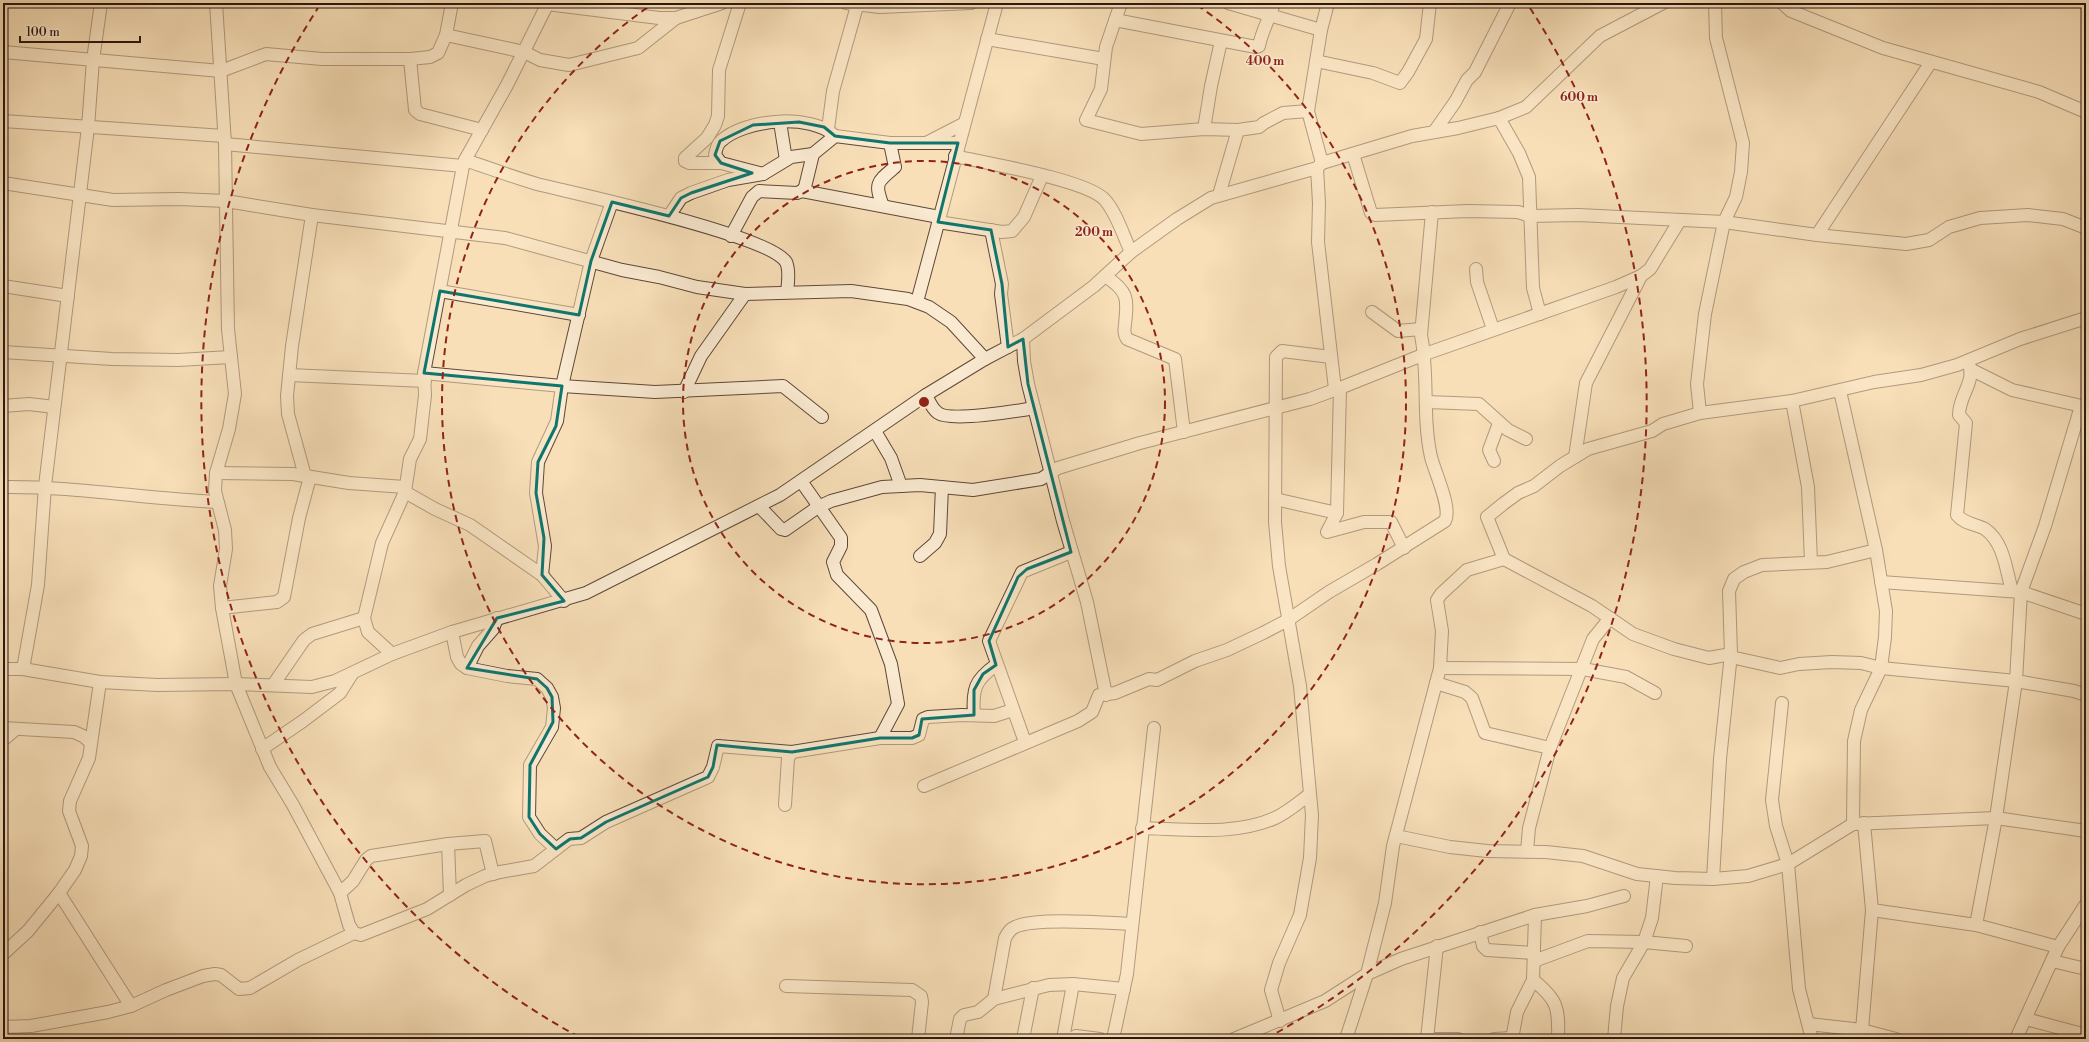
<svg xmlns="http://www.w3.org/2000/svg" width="2089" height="1042" viewBox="0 0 2089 1042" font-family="'Libre Bodoni',serif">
	<rect width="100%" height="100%" fill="#f8dfb8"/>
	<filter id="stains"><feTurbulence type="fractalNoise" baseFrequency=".005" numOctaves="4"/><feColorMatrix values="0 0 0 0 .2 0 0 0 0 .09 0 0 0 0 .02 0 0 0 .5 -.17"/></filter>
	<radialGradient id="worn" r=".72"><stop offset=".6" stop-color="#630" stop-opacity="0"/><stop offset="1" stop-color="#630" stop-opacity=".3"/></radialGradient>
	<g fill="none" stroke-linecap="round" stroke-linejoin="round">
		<defs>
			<g id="minor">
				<polyline points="216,3 225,144 228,329 235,394 229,429 216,473 215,491 225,530 226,549 220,586 222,608 236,684 270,767 293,805 340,893 349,925 354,933 361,935 427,909 466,885 485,876 500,872 534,866 569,839 581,838 606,822 708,777 713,767 718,746 792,752"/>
				<polyline points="846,3 880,7 971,3"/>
				<polyline points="1121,3 1106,47 1101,89 1086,120 1141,134 1204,129 1238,130"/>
				<polyline points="1228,3 1321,30"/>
				<polyline points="1782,3 1791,11 1883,48 2039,92 2086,112"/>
				<polyline points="547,4 659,18 676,18 722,3"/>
				<path d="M 1115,20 L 1256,47 L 1259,46 C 1262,30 1270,18 1274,3"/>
				<polyline points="446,35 524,52 540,60 569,65 638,48 676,18"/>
				<polyline points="987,39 1104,59"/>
				<polyline points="3,52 221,71 266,54 322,59 410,59 430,57 438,53 446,35 452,3"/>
				<polyline points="410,59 415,110 420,114 482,130"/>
				<polyline points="1316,61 1373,73 1400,83 1408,72 1426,39 1430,3"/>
				<polyline points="1499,118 1519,153 1529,177 1533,288 1540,314"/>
				<polyline points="3,121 224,136"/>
				<polyline points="780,122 786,160"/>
				<polyline points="828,129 833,91 857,6"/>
				<polyline points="1204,129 1211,86 1221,41"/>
				<polyline points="1434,132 1455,102 1467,80 1475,72 1510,3"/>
				<polyline points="928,142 963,124"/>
				<polyline points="225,144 463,166"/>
				<polyline points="1353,154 1371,213 1375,215 1468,211 1518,212 1530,216 1578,215 1724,222 1817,235 1906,244 1929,240 1949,227 1980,218 2028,215 2063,219 2086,228"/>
				<path d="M 955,156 C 985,163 1088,180 1105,200 C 1117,214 1123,235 1131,252"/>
				<path d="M 465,160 C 489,168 513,177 537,184 C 577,194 769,235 786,262 C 790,270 788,284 787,292"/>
				<polyline points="721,163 689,163 685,161 685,158 707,138 715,125 718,116 719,70 740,3"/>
				<polyline points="1322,163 1308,111 1321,30 1328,3"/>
				<polyline points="1317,168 1319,203 1318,242 1335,389"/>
				<path d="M 763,174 L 721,163 L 715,155 C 716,150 717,144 721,141 C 745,119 811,113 835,136"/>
				<polyline points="3,183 113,200 179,199 226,201 312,215 505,238 622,270 659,277 697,287 745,294 851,291 908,299 929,307 951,322 985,359"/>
				<polyline points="802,191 805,187 813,154 835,136 890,143 958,143"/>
				<polyline points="1219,195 1238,130 1259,127 1264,123 1283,113 1308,111"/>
				<path d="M 883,206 C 874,183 877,182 895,167 L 890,143"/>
				<polyline points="669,216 681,198 691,193 728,180 763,174 791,157 813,154"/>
				<polyline points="938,222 1002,232 1012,231 1024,217 1042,176"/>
				<polyline points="991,230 1002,284 1001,294 1008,347"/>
				<polyline points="1817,235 1931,62"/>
				<polyline points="731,236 752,197 759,191 797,193 802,191 939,217"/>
				<polyline points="1476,269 1477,282 1493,329"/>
				<path d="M 1105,276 C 1128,291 1128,298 1125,324 C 1124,331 1124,334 1127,339 L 1175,359 L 1184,432"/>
				<polyline points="3,286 68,296"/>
				<polyline points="440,291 579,315"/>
				<polyline points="917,302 997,3"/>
				<polyline points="1372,312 1398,331 1421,329"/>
				<polyline points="1023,339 1024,361 1028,384 1063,521 1087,602 1106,695"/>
				<polyline points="3,352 112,359 178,360 231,357"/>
				<path d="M 1968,361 C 1977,382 1959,394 1959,415 L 1966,423 L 1957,515 C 1964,524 1976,524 1985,529 C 2004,542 2006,570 2012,591"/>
				<polyline points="1972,370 2012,390 2086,407"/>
				<polyline points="424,373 562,386 655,392 783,386 822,417"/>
				<polyline points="289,375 425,381"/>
				<polyline points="1340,388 1337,513 1327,532 1364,522 1391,522 1404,548"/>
				<polyline points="1840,391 1876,550 1886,611 1885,637 1881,668 1861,710 1854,741 1853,824"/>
				<polyline points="684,392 701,356 745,294"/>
				<path d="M 926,395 C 929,401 932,409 938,413 C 950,422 1017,411 1034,408"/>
				<polyline points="1792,401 1808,487 1811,562"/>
				<polyline points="1427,402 1479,404 1508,430 1526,439"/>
				<polyline points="3,406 29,404 54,407"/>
				<polyline points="1700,413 1697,384 1705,314 1724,222 1736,197 1741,172 1743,143 1716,38 1715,3"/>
				<polyline points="875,431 891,458 901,486"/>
				<polyline points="1575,457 1586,383 1641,276"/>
				<polyline points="1494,461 1489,450 1499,423"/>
				<polyline points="216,473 293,474 349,483 405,487"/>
				<polyline points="305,476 288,414 287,396 292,346 312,215"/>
				<polyline points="801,481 841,538 841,546 833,562 837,575 871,610 891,664 898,704 880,738"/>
				<path d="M 3,487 C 75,486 146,499 217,502"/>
				<polyline points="405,492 435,509 470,525 542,575 564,601"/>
				<polyline points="1275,499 1337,513"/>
				<polyline points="759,506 781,529 785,530 818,507 831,501 882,487 920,485 973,490 1041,479 1058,468 1140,443 1310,399 1340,388 1425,354 1616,287 1641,276 1650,269 1680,220"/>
				<polyline points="920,556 935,543 940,534 942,487"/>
				<polyline points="542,575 545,546 536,493 538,462 557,421 562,386 591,261 612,202"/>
				<polyline points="1881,582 2021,592 2086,614"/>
				<polyline points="222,608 277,602 284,597 299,518 310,477"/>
				<polyline points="452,632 457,657 461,664 467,668 507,676 537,679 547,688 552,697 554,708 552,727 530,765 529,817 540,834 556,849"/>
				<polyline points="392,654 368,632 364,618 382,543 405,492 410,459 420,439 425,395 424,373 463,166 465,160 507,85 548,3"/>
				<polyline points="1731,654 1709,658 1674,649 1633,634 1592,606 1504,559 1487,517 1503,504 1518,493 1534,486 1560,466 1588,449 1652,431 1663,424 1700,413 1792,401 1874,382 1921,375 1957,365 2020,339 2086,318"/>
				<polyline points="1728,655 1731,657 1780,668 1799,664 1832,662 1861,663 1881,668 2016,681 2074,691 2086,695"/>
				<polyline points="467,668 478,646 493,629 497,618"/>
				<polyline points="1440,668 1583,669 1626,677 1655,693"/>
				<polyline points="3,669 23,669 100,682 157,685 236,684 312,687 335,681 392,654 452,632 586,593 780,495 926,395 985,359 1023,339 1094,286 1131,252 1177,219 1211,198 1317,168 1322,163 1412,136 1458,128 1499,118 1526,107 1600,36 1663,3"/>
				<polyline points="23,669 38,585 45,486 88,127 93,60 101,3"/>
				<polyline points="1436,683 1465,692 1472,698 1485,733 1550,748"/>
				<polyline points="273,685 304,640 312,634 364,618"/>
				<polyline points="1782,703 1772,800 1776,826 1788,864 1799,989 1812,1039"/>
				<path d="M 974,715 C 972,689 975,680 996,665"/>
				<polyline points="3,728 74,732 83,736 90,742"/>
				<polyline points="3,740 16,729"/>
				<polyline points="1025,742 989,641 1022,572 1071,552"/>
				<polyline points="262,749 303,721 340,693 352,674"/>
				<path d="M 924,786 L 1078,721 L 1092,712 L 1099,695 L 1115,693 L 1149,679 L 1157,680 L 1195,661 L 1227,650 L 1263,633 L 1288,620 L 1329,592 L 1377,564 L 1445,521 C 1452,508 1435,473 1431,457 C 1422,417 1429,375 1421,335 L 1432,212"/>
				<polyline points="785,805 788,758 792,752 880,738 912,738 919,735 923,719 928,717 962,715 994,716 1013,710"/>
				<path d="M 1142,828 C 1185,829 1235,836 1275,818 C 1288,812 1299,802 1310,794"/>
				<polyline points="1396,836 1450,847 1487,851 1546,852 1583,856 1637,874 1675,878 1713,879 1748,876 1788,864 1853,824 1996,818 2086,831"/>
				<polyline points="448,844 450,895"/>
				<polyline points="1527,851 1529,828 1550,748 1593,639 1610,618"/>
				<polyline points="1713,879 1720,759 1731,654 1729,591 1734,579 1744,572 1762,565 1827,562 1876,550"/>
				<polyline points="59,893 131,1006"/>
				<polyline points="340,893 353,881 366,860 371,856 448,844 485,841 493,874"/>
				<polyline points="1872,910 1976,925 2058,947"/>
				<polyline points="1976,925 1996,818 2016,681 2021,592 2045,526 2081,406"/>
				<polyline points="1480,932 1483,946 1487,950 1534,953"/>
				<polyline points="3,954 28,931 59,893 75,870 81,856 82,846 69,811 70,801 89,758 100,682"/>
				<polyline points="1534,961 1588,941 1644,942 1686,946"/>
				<polyline points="2052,961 2086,969"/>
				<path d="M 1533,980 C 1558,1000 1559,1008 1558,1039"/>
				<polyline points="786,986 912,990 921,996 922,1002 918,1039"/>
				<path d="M 994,999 L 1005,938 C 1008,933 1010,929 1015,927 C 1034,917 1108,923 1132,924"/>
				<polyline points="2026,1019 2086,1035"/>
				<polyline points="1280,1021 1271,990 1279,963 1300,915 1310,858 1312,815 1300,686 1279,566 1275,522 1276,357 1282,351 1331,357"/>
				<polyline points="1809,1024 1862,1030 1896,1039"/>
				<polyline points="3,1027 31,1026 108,1012 131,1006 166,990 203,976 215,974 221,975 239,989 250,988 298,960 354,933"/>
				<polyline points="1862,1030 1872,910 1864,823"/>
				<polyline points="956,1039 960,1019 964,1015 978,1012 994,999 1049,985 1073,984 1124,989"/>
				<polyline points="1023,1039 1033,988"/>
				<polyline points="1063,1039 1073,984"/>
				<polyline points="1071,1039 1076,1036 1100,1039"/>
				<polyline points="1113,1039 1127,974 1154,728"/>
				<polyline points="1234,1039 1325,1001 1367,974 1401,959 1535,915 1587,906 1624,896"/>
				<polyline points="1346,1039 1367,974 1385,903 1393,846 1440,668 1442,631 1437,600 1441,594 1467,570 1504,559"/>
				<polyline points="1427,1039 1437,946"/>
				<polyline points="1433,1039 1458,1039"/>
				<polyline points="1494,1039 1512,1038"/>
				<polyline points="1512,1039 1517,1012 1533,980 1535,915"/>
				<polyline points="1614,1039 1617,1006 1623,978 1644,942 1652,918 1657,876"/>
				<polyline points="2016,1039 2058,947 2086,904"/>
			</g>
		</defs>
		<!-- minor casing -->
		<use href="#minor" stroke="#5e4839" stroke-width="14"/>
		<!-- minor -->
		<use href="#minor" stroke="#faead1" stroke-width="12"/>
	</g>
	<!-- marked area -->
	<path d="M0 0H2089V1042H0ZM 799,122 L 824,127 L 835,136 L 890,143 L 958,143 L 938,222 L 991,230 L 1002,284 L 1008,347 L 1023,339 L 1028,384 L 1071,552 L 1027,569 L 1018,577 L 989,641 L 996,665 L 983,674 L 974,690 L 974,715 L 922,719 L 919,735 L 912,738 L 880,738 L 792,752 L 717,745 L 713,767 L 708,777 L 606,822 L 581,838 L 570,839 L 556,849 L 540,834 L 529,817 L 530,765 L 553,722 L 552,697 L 547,688 L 537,679 L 467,668 L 497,618 L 564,601 L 542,575 L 544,538 L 536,493 L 538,462 L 556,426 L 562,386 L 424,373 L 440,291 L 579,315 L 591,261 L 612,202 L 669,216 L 681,198 L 691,193 L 752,173 L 721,163 L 715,155 L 720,141 L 753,125 Z" fill="#f8dfb8" fill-opacity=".55" fill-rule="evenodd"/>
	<path fill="none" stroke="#0f766e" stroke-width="3" stroke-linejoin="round" d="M 799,122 L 824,127 L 835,136 L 890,143 L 958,143 L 938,222 L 991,230 L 1002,284 L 1008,347 L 1023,339 L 1028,384 L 1071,552 L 1027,569 L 1018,577 L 989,641 L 996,665 L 983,674 L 974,690 L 974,715 L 922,719 L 919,735 L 912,738 L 880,738 L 792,752 L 717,745 L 713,767 L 708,777 L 606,822 L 581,838 L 570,839 L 556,849 L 540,834 L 529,817 L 530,765 L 553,722 L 552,697 L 547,688 L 537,679 L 467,668 L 497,618 L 564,601 L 542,575 L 544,538 L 536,493 L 538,462 L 556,426 L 562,386 L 424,373 L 440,291 L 579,315 L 591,261 L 612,202 L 669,216 L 681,198 L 691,193 L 752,173 L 721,163 L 715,155 L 720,141 L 753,125 Z"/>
	<!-- distance rings -->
	<g fill="none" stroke="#8f2418" stroke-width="2" stroke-dasharray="7 5">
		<circle cx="924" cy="402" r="241"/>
		<path d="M1197 5A482 482 0 1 1 651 5"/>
		<path d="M579 1037A723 723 0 0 1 318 8M1530 8A723 723 0 0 1 1269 1037"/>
	</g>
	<circle cx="924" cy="402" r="6" fill="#8f2418" stroke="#faead1" stroke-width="2"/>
	<g font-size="12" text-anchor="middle" font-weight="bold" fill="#8f2418" stroke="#faead1" stroke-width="3" stroke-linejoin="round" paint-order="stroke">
		<text x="1265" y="65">400 m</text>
		<text x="1579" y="101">600 m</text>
		<text x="1094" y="236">200 m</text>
	</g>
	<!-- margin -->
	<rect width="2089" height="1042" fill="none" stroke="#f8dfb8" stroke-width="16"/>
	<rect x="4" y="4" width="2081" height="1034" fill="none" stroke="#2a160f" stroke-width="2"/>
	<rect x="8" y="8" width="2073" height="1026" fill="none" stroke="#2a160f"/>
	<!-- scale -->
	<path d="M20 36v6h120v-6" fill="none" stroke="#2a160f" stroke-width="2"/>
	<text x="26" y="36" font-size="12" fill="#2a160f" stroke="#faead1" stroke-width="3" paint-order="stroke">100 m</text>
	<rect width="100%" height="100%" filter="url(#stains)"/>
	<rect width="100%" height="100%" fill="url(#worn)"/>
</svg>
